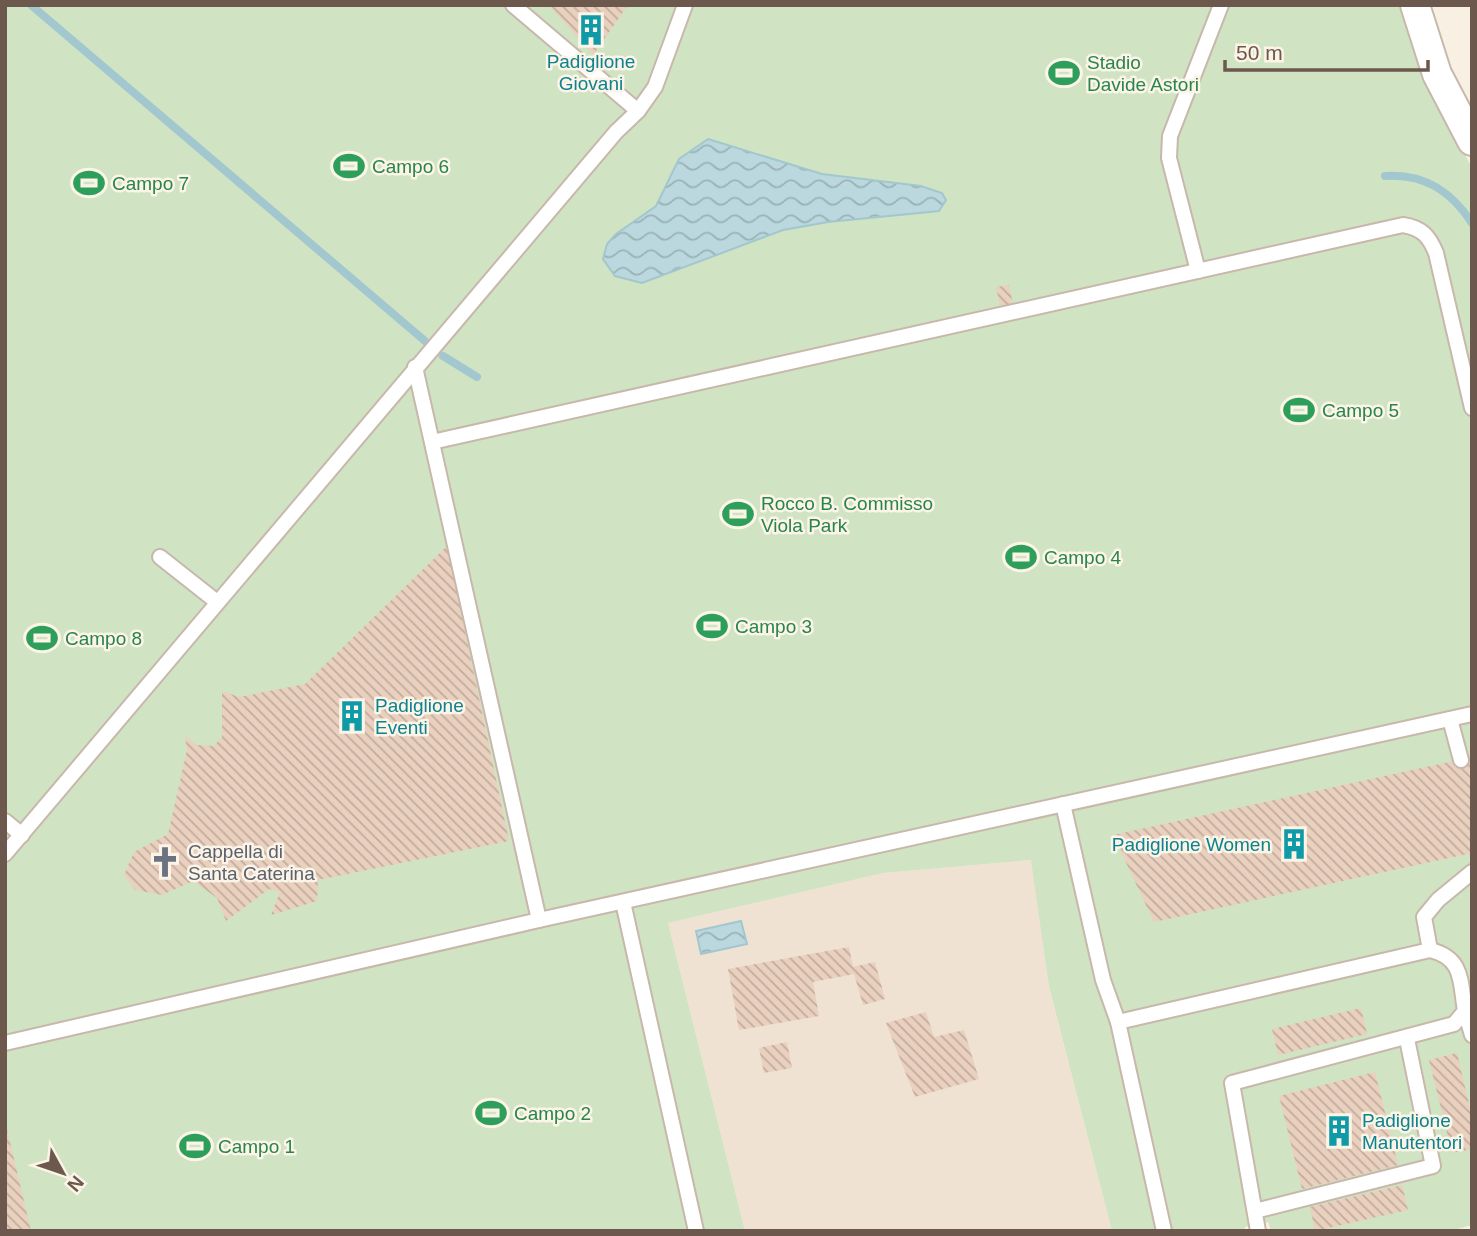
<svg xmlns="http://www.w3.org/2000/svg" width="1477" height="1236" viewBox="0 0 1477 1236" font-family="Arial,sans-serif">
	<defs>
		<pattern id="water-waves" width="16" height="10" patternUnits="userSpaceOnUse" patternTransform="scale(1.75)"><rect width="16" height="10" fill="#bad8de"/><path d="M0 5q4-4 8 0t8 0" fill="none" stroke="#9bb2b6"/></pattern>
		<pattern id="building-back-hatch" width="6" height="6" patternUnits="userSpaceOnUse" patternTransform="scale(1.75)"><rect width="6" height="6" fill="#ead0be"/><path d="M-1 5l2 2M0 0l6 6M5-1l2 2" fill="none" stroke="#c2ac9d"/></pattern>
	</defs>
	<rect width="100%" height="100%" fill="#f8f0e2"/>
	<!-- residential -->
	<polygon fill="#efe2d2" points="1032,860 1049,988 1112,1231 745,1231 668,923 883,873"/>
	<!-- pitch -->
	<polygon fill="#d0e3c3" points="5,5 1411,5 1454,134 1472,168 1472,1225 1450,1231 1271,1231 1268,1222 1245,1227 1245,1231 1112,1231 1049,987 1031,860 883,873 668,923 745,1231 5,1231"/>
	<!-- water -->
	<g fill="url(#water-waves)" stroke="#a2c7cf" stroke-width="2">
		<polygon points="708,139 822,174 921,186 942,193 946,200 939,211 828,222 783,230 642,283 615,276 603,259 607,244 616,234 656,206 679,159"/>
		<polygon points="741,921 747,944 701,954 696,931"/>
	</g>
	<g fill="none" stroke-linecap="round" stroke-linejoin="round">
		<!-- stream -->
		<g stroke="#a2c7cf" stroke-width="8">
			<polyline points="31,5 425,341"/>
			<path d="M 1385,176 C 1424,173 1451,191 1472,223"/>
			<polyline points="443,356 477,377"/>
		</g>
	</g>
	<!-- building -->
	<g fill="url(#building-back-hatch)">
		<polygon points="549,5 628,5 593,55"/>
		<polygon points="1009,285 1013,304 1000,306 996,287"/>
		<polygon points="447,546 509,841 318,880 317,901 271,915 280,892 269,889 226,921 217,898 193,881 162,895 135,890 124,875 134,852 168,834 187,750 185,736 197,745 213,746 222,738 222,691 239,697 305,684"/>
		<polygon points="1472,757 1472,853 1154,922 1113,835"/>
		<polygon points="849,947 853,967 875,962 885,999 863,1005 854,974 813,982 819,1016 739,1030 728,969"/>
		<polygon points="1361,1008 1367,1034 1278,1055 1272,1029"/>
		<polygon points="926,1012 934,1037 964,1030 979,1079 915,1097 886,1023"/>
		<polygon points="787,1042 792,1068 764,1073 759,1048"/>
		<polygon points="1457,1053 1472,1117 1472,1149 1452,1153 1429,1060"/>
		<polygon points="1375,1072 1398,1165 1302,1189 1279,1096"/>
		<polygon points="6,1125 31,1231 5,1231"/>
		<polygon points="1402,1185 1408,1210 1315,1231 1310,1207"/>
	</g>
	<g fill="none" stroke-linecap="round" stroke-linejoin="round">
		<defs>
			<g id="service">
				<polyline points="513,5 638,111"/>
				<polyline points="1198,271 1169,158 1170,136 1221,5"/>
				<path d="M 432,442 L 1403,225 C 1422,228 1429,236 1436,253 L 1472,408"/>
				<polyline points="160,557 217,602"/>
				<polyline points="1450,719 1461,760"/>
				<polyline points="1063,804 1103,980 1118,1022"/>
				<polyline points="5,821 22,835"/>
				<polyline points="5,854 616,132 638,111 655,87 685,5"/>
				<polyline points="623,902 696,1231"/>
				<polyline points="539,920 1472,714"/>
				<polyline points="1465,1011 1472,1035"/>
				<polyline points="5,1043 539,920 415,367"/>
				<polyline points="1255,1211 1433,1166 1407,1039"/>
				<polyline points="1164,1231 1118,1022 1430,950 1424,917 1438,900 1472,872"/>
				<path d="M 1258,1231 L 1232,1083 L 1454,1024 L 1465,1011 C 1460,982 1464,958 1430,950"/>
			</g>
			<polyline id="minor" points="1415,5 1437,74 1472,141"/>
		</defs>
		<!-- service casing -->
		<use href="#service" stroke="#c7b8ab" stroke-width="18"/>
		<!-- minor casing -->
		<use href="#minor" stroke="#c7b8ab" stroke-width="32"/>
		<!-- service -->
		<use href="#service" stroke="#fff" stroke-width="14"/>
		<!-- minor -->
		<use href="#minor" stroke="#fff" stroke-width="28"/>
	</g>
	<!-- icons -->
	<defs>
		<symbol id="building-bare" viewBox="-9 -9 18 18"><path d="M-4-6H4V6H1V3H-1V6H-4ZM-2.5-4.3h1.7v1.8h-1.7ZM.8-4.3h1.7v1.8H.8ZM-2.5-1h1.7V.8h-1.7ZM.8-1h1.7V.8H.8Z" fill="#0f9aa8" stroke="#fcf4e7" stroke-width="2.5" paint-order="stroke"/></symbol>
		<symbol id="stadium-bare" viewBox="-9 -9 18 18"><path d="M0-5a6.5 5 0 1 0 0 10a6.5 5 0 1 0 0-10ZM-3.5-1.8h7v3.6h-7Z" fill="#2e9e5b" stroke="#fcf4e7" stroke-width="2.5" paint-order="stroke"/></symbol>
		<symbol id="church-bare" viewBox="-9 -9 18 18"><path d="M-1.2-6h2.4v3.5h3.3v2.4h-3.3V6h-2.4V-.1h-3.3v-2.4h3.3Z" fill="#6b7280" stroke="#fcf4e7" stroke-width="2.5" paint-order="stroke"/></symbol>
	</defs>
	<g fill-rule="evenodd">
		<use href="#building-bare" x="569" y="8" width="44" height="44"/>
		<use href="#stadium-bare" x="1042" y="51" width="44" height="44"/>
		<use href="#stadium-bare" x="327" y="144" width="44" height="44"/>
		<use href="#stadium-bare" x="67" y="161" width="44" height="44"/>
		<use href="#stadium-bare" x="1277" y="388" width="44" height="44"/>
		<use href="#stadium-bare" x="716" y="492" width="44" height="44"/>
		<use href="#stadium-bare" x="999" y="535" width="44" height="44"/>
		<use href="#stadium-bare" x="690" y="604" width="44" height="44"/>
		<use href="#stadium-bare" x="20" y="616" width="44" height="44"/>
		<use href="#building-bare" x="330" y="694" width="44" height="44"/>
		<use href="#building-bare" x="1272" y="822" width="44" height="44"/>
		<use href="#church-bare" x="143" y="840" width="44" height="44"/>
		<use href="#stadium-bare" x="469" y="1091" width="44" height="44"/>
		<use href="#building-bare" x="1317" y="1109" width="44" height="44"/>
		<use href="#stadium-bare" x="173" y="1124" width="44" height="44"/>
	</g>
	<g text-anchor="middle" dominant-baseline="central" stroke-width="5" stroke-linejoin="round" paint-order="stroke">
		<!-- culture labels -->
		<g font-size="19" fill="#0d838f" stroke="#fcf4e7" text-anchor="start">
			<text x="591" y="61" text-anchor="middle">Padiglione<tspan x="591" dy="22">Giovani</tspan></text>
			<text x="375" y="705">Padiglione<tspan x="375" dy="22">Eventi</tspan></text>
			<text x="1271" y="844" text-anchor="end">Padiglione Women</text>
			<text x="1362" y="1120">Padiglione<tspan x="1362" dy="22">Manutentori</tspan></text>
		</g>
		<!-- leisure labels -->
		<g font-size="19" fill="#27864d" stroke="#fcf4e7" text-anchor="start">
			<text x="1087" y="62">Stadio<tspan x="1087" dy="22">Davide Astori</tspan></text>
			<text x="372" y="166">Campo 6</text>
			<text x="112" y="183">Campo 7</text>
			<text x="1322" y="410">Campo 5</text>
			<text x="761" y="503">Rocco B. Commisso<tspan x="761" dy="22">Viola Park</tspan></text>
			<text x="1044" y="557">Campo 4</text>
			<text x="735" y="626">Campo 3</text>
			<text x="65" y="638">Campo 8</text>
			<text x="514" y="1113">Campo 2</text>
			<text x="218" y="1146">Campo 1</text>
		</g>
		<!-- worship labels -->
		<g font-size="19" fill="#5b616d" stroke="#fcf4e7" text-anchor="start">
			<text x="188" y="851">Cappella di<tspan x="188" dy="22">Santa Caterina</tspan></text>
		</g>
	</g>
	<!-- border -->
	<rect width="1477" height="1236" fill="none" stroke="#6c584c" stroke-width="14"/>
	<!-- north arrow -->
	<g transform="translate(63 1173) rotate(130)" stroke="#fcf4e7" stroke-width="5" paint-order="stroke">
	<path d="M0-5L12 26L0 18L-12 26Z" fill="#6c584c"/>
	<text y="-10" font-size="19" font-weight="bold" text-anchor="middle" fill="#6c584c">N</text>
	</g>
	<!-- scale -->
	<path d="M1225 60v10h203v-10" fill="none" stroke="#6c584c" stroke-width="3.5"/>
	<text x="1236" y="60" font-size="21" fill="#6c584c" stroke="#fcf4e7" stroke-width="5" paint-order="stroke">50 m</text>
</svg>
